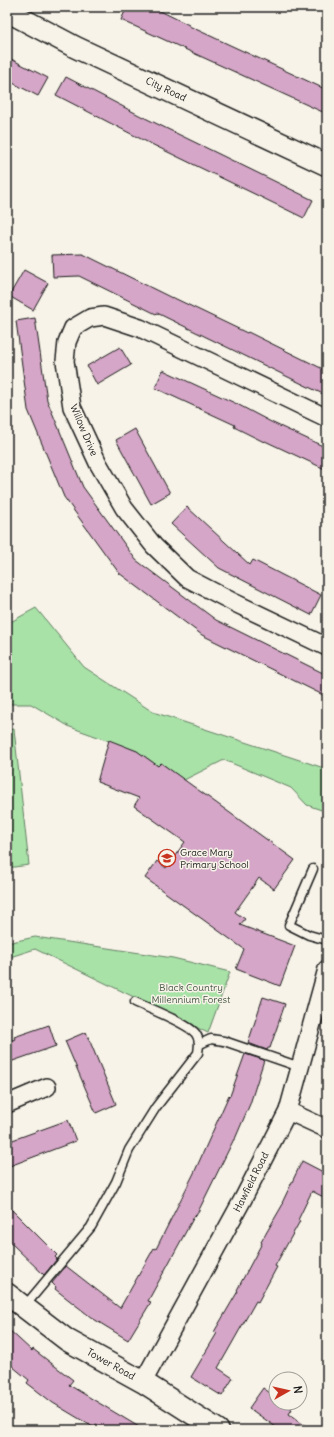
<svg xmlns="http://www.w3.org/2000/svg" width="334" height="1437" viewBox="0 0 334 1437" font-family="Delius,sans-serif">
	<rect width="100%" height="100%" fill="#f7f3e8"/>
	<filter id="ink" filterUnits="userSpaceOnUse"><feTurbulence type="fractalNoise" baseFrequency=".025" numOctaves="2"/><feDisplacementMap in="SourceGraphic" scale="8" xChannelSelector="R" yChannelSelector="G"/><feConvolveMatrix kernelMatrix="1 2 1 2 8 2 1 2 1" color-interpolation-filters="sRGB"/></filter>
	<g filter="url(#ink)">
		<!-- green -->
		<g fill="#a8e2a7" stroke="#627f62">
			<polygon points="36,608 84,667 153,712 327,769 327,812 307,805 291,788 224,760 184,780 161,763 158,766 137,751 70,727 31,704 7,704 7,624"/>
			<polygon points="14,729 29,865 7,868 7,730"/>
			<polygon points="35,937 173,958 230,972 208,1033 35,949 7,958 7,943"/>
		</g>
		<!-- building -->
		<g fill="#d5a6c7" stroke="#1c1c1c">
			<polygon points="127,7 152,7 189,25 189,26 327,90 327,114 121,20"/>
			<polygon points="7,57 48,78 38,96 7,80"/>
			<polygon points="66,77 141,116 313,200 304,218 141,139 56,95"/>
			<polygon points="83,254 172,298 172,297 247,333 248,332 327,371 327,396 157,313 156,314 79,276 53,277 52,255"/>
			<polygon points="24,270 48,283 33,310 9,296"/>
			<polygon points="35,318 47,400 83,487 136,560 216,620 327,675 327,697 202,635 119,573 64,497 28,410 16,321"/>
			<polygon points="120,347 131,365 97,385 87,366"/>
			<polygon points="163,370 237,404 273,423 327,448 327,470 265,441 264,442 234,427 235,425 155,388"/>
			<polygon points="135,429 170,493 151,504 116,440"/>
			<polygon points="187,507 250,565 253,560 321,595 311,615 219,568 171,524"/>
			<polygon points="109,740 137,751 158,766 161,763 295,860 274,889 259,878 235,912 245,919 240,925 295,946 280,986 236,969 244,949 145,878 157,861 166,868 185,842 134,806 139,798 97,782"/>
			<polygon points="263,997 285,1004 270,1048 268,1048 267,1050 248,1043"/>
			<polygon points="49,1025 56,1046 7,1063 7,1042 15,1039 14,1037"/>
			<polygon points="86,1032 116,1104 96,1113 65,1041"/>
			<polygon points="245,1054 264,1060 250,1104 235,1139 234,1139 196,1216 195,1215 148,1301 151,1302 128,1340 92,1318 55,1289 56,1287 52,1283 66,1266 120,1308 154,1248 156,1249 194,1173 229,1095 230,1096"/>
			<polygon points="68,1120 76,1141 7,1167 7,1142"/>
			<polygon points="302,1161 327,1174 327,1199 312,1191 298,1220 300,1221 275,1266 277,1267 258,1302 256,1301 218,1368 233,1378 222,1396 191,1377 217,1333 214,1332 238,1291 237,1290 262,1243 261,1242 283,1204 282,1203"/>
			<polygon points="7,1205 57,1255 55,1257 57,1259 44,1275 13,1245 7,1238"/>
			<polygon points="7,1328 32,1351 33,1349 73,1380 69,1385 144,1430 106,1430 96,1424 93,1427 53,1403 27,1383 29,1380 7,1362"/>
			<polygon points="263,1388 276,1397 276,1403 284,1403 292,1409 289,1414 311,1430 280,1430 249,1408"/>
		</g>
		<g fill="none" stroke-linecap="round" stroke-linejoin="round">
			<defs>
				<g id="service">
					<polyline points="313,869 289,925 309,935 327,940"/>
					<polyline points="200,1044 211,1039 224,1041 300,1067"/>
					<path d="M 24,1307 L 91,1227 L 116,1182 L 129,1150 L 156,1107 L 198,1053 C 199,1046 200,1040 196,1034 C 189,1024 148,1008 135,1002"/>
				</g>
				<g id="minor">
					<polyline points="327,418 140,328 104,316 90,318 73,328 67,342 65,361 72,407 98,463 124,508 154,546 187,578 235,603 327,647"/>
					<polyline points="7,1104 47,1087"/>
					<polyline points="288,1111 327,1129"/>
					<polyline points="143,1382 243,1199 288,1111 327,969"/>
				</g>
				<g id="tertiary">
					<polyline points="7,11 75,47 327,165"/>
					<polyline points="7,1294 67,1340 143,1382 218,1430"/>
				</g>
			</defs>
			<!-- service casing -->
			<use href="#service" stroke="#1c1c1c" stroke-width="11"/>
			<!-- minor casing -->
			<use href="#minor" stroke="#1c1c1c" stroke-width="20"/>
			<!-- tertiary casing -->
			<use href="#tertiary" stroke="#1c1c1c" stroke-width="24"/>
			<!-- service -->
			<use href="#service" stroke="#f7f3e8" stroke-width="8"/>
			<!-- minor -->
			<use href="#minor" stroke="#f7f3e8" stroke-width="17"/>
			<!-- tertiary -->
			<use href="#tertiary" stroke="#f7f3e8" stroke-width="21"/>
		</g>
	</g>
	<!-- icons -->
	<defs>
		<symbol id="school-ring" viewBox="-11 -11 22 22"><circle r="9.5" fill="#f7f3e8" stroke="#c8321e" stroke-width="1.5"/><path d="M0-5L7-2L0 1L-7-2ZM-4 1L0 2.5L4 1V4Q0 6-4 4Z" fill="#c8321e"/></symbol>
	</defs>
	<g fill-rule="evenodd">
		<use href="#school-ring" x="157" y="848" width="20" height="20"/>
	</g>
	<g text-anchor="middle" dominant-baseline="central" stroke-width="3" stroke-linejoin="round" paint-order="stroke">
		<!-- street labels -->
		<g font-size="10" fill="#1c1c1c" stroke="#f7f3e8">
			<text transform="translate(166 89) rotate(25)">City Road</text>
			<text transform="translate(84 430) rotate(67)">Willow Drive</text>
			<text transform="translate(251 1182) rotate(-63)">Hawfield Road</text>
			<text transform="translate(111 1364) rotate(29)">Tower Road</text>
		</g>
		<!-- poi labels -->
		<g font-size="10" fill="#1c1c1c" stroke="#f7f3e8" text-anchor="start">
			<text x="180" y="852">Grace Mary<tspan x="180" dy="12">Primary School</tspan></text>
		</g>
		<!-- park labels -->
		<g font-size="10" fill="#465746" stroke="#f7f3e8">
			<text x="191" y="987">Black Country<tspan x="191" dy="12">Millennium Forest</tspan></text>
		</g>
	</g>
	<!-- margin -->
	<rect width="334" height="1437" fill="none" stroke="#f7f3e8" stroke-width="24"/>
	<rect x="12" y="12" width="310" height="1413" fill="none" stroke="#1c1c1c" stroke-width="1.5" filter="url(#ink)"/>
	<!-- north arrow -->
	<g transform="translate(288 1391) rotate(82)"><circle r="19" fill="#f7f3e8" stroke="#9f9d96"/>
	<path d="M0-3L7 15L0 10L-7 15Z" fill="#c8321e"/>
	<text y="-6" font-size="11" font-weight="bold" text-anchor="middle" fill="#1c1c1c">N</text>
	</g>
</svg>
